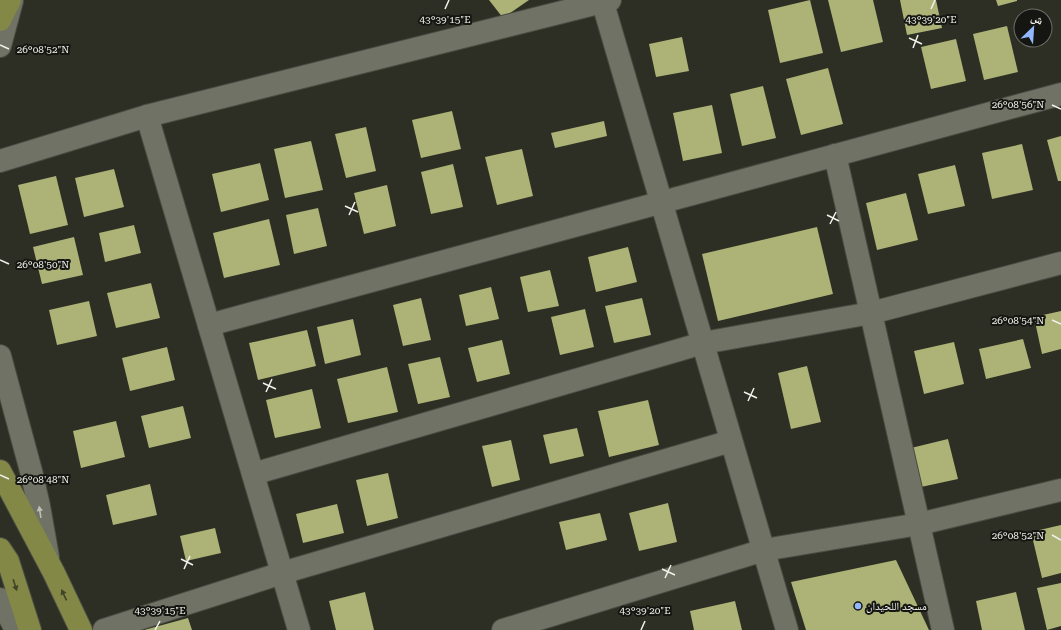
<svg xmlns="http://www.w3.org/2000/svg" width="1061" height="630" viewBox="0 0 1061 630" font-family="'Roboto Serif','Noto Naskh Arabic',serif">
	<rect width="100%" height="100%" fill="#2d2e24"/>
	<!-- building -->
	<g fill="#adb376">
		<polygon points="489,0 529,0 503,18"/>
		<polygon points="810,0 823,53 780,63 768,10"/>
		<polygon points="828,0 873,0 883,42 841,52"/>
		<polygon points="900,0 936,0 942,28 907,35"/>
		<polygon points="996,0 1017,0 1017,1 998,6"/>
		<polygon points="1007,26 1018,72 984,80 973,34"/>
		<polygon points="682,37 689,71 656,77 649,44"/>
		<polygon points="956,39 966,81 931,89 921,47"/>
		<polygon points="828,68 843,124 801,135 786,79"/>
		<polygon points="763,86 776,138 742,146 730,94"/>
		<polygon points="712,105 722,153 683,161 673,113"/>
		<polygon points="452,111 461,149 421,158 412,120"/>
		<polygon points="604,121 607,136 555,148 551,133"/>
		<polygon points="366,127 376,171 346,178 335,134"/>
		<polygon points="1061,136 1061,181 1058,181 1047,140"/>
		<polygon points="311,141 323,190 285,198 274,149"/>
		<polygon points="1022,144 1033,190 992,199 982,153"/>
		<polygon points="522,149 533,196 497,205 485,157"/>
		<polygon points="260,163 269,200 221,212 212,174"/>
		<polygon points="453,164 463,207 431,214 421,172"/>
		<polygon points="955,165 965,206 928,214 918,174"/>
		<polygon points="114,169 124,207 84,217 75,178"/>
		<polygon points="56,176 68,225 30,234 18,185"/>
		<polygon points="387,185 396,226 364,234 354,193"/>
		<polygon points="906,193 918,240 877,250 866,203"/>
		<polygon points="318,208 327,246 294,254 286,215"/>
		<polygon points="269,219 280,265 224,278 213,233"/>
		<polygon points="134,225 141,253 105,262 99,233"/>
		<polygon points="817,227 833,294 718,321 702,254"/>
		<polygon points="74,237 83,275 42,284 33,247"/>
		<polygon points="628,247 637,282 596,292 588,257"/>
		<polygon points="550,270 559,306 528,312 520,277"/>
		<polygon points="151,283 160,318 116,328 107,293"/>
		<polygon points="491,287 499,319 466,326 459,295"/>
		<polygon points="421,298 431,340 403,346 393,305"/>
		<polygon points="642,298 651,335 614,343 605,306"/>
		<polygon points="89,301 97,336 57,345 49,310"/>
		<polygon points="585,309 594,347 560,355 551,317"/>
		<polygon points="1061,311 1061,349 1042,354 1034,317"/>
		<polygon points="353,319 361,355 325,364 317,327"/>
		<polygon points="307,330 316,366 258,380 249,343"/>
		<polygon points="1023,339 1031,368 986,379 979,349"/>
		<polygon points="502,340 510,374 477,382 468,348"/>
		<polygon points="954,342 964,384 924,394 914,351"/>
		<polygon points="167,347 175,380 130,391 122,358"/>
		<polygon points="440,357 450,397 418,404 408,364"/>
		<polygon points="807,366 821,422 791,429 778,373"/>
		<polygon points="387,367 398,412 348,423 337,379"/>
		<polygon points="312,389 321,428 275,438 266,400"/>
		<polygon points="648,400 659,445 609,457 598,411"/>
		<polygon points="183,406 191,438 149,448 141,416"/>
		<polygon points="116,421 125,457 81,468 73,431"/>
		<polygon points="577,428 584,456 550,464 543,435"/>
		<polygon points="948,439 958,479 921,487 911,448"/>
		<polygon points="511,440 520,480 492,487 482,446"/>
		<polygon points="388,473 398,518 367,526 356,480"/>
		<polygon points="150,484 157,515 113,525 106,495"/>
		<polygon points="668,503 677,542 639,551 629,513"/>
		<polygon points="337,504 344,533 303,543 296,514"/>
		<polygon points="600,513 607,540 566,550 559,522"/>
		<polygon points="1061,525 1061,573 1042,578 1031,532"/>
		<polygon points="215,528 221,553 186,561 180,536"/>
		<polygon points="896,560 929,630 806,630 791,582"/>
		<polygon points="1061,583 1061,626 1047,630 1037,588"/>
		<polygon points="365,592 374,630 336,630 329,601"/>
		<polygon points="1016,592 1025,630 982,630 976,601"/>
		<polygon points="735,601 742,630 694,630 690,611"/>
		<polygon points="188,618 192,630 144,630"/>
	</g>
	<g fill="none" stroke-linecap="round" stroke-linejoin="round">
		<defs>
			<g id="minor">
				<polyline points="602,0 787,630"/>
				<polyline points="0,46 12,1"/>
				<polyline points="147,116 299,630"/>
				<polyline points="835,155 943,630"/>
				<polyline points="0,161 147,116 610,0"/>
				<polyline points="209,325 1061,94"/>
				<polyline points="0,356 31,471 39,506 48,557"/>
				<polyline points="253,474 703,343 871,313 1061,263"/>
				<polyline points="0,599 16,630"/>
				<polyline points="104,630 282,573 731,441"/>
				<polyline points="503,630 764,550 919,524 1061,490"/>
			</g>
			<g id="major">
				<polyline points="0,20 10,0"/>
				<polyline points="0,471 54,573 81,630"/>
				<polyline points="0,549 8,561 30,630"/>
			</g>
		</defs>
		<!-- minor casing -->
		<use href="#minor" stroke="#4a4b42" stroke-width="24"/>
		<!-- major casing -->
		<use href="#major" stroke="#4a4b42" stroke-width="24"/>
		<!-- minor -->
		<use href="#minor" stroke="#707265" stroke-width="22"/>
		<!-- major -->
		<use href="#major" stroke="#838846" stroke-width="22"/>
	</g>
	<!-- one-way arrows -->
	<defs><path id="oneway-solid" d="M-6-.8H1V-3.2L6.5 0L1 3.2V.8H-6Z"/></defs>
	<use fill="#bdbfb5" href="#oneway-solid" transform="translate(40 512) rotate(-99)"/>
	<g fill="#414426">
		<use href="#oneway-solid" transform="translate(15 585) rotate(72)"/>
		<use href="#oneway-solid" transform="translate(64 595) rotate(-115)"/>
	</g>
	<!-- ticks -->
	<path fill="none" stroke="#f1f2eb" stroke-width="1.5" d="M 445,9 L 449,0M 931,9 L 935,0M 909,38 L 922,44M 0,45 L 9,49M 913,48 L 918,35M 1052,105 L 1061,109M 345,206 L 358,212M 349,215 L 355,202M 827,215 L 839,221M 830,224 L 836,212M 0,260 L 9,264M 1052,320 L 1061,324M 263,383 L 276,389M 266,392 L 272,379M 744,392 L 757,398M 748,401 L 754,388M 0,475 L 9,479M 1052,535 L 1061,540M 181,559 L 193,565M 184,569 L 190,556M 662,569 L 675,575M 665,578 L 671,565M 155,630 L 160,621M 641,630 L 645,621"/>
	<!-- markers -->
	<circle fill="#93b7fd" stroke="#151611" stroke-width="1.5" cx="858" cy="606" r="4"/>
	<g text-anchor="middle" dominant-baseline="central" stroke-width="4" stroke-linejoin="round" paint-order="stroke">
		<!-- poi labels -->
		<g font-size="11" fill="#f1f2eb" stroke="#151611" text-anchor="start">
			<text x="866" y="606">مسجد اللحيدان</text>
		</g>
	</g>
	<g font-size="10" text-anchor="middle" fill="#f1f2eb" stroke="#151611" stroke-width="4" stroke-linejoin="round" paint-order="stroke">
		<text x="445" y="23">43°39'15"E</text>
		<text x="931" y="23">43°39'20"E</text>
		<text x="43" y="53">26°08'52"N</text>
		<text x="1018" y="108">26°08'56"N</text>
		<text x="43" y="268">26°08'50"N</text>
		<text x="1018" y="324">26°08'54"N</text>
		<text x="43" y="483">26°08'48"N</text>
		<text x="1018" y="539">26°08'52"N</text>
		<text x="160" y="614">43°39'15"E</text>
		<text x="645" y="614">43°39'20"E</text>
	</g>
	<!-- north arrow -->
	<g transform="translate(1033 28) rotate(25)"><circle r="19" fill="#151611" stroke="#6d6e68"/>
	<path d="M0-3L7 15L0 10L-7 15Z" fill="#93b7fd"/>
	<text y="-6" font-size="11" font-weight="bold" text-anchor="middle" fill="#f1f2eb">ش</text>
	</g>
</svg>
